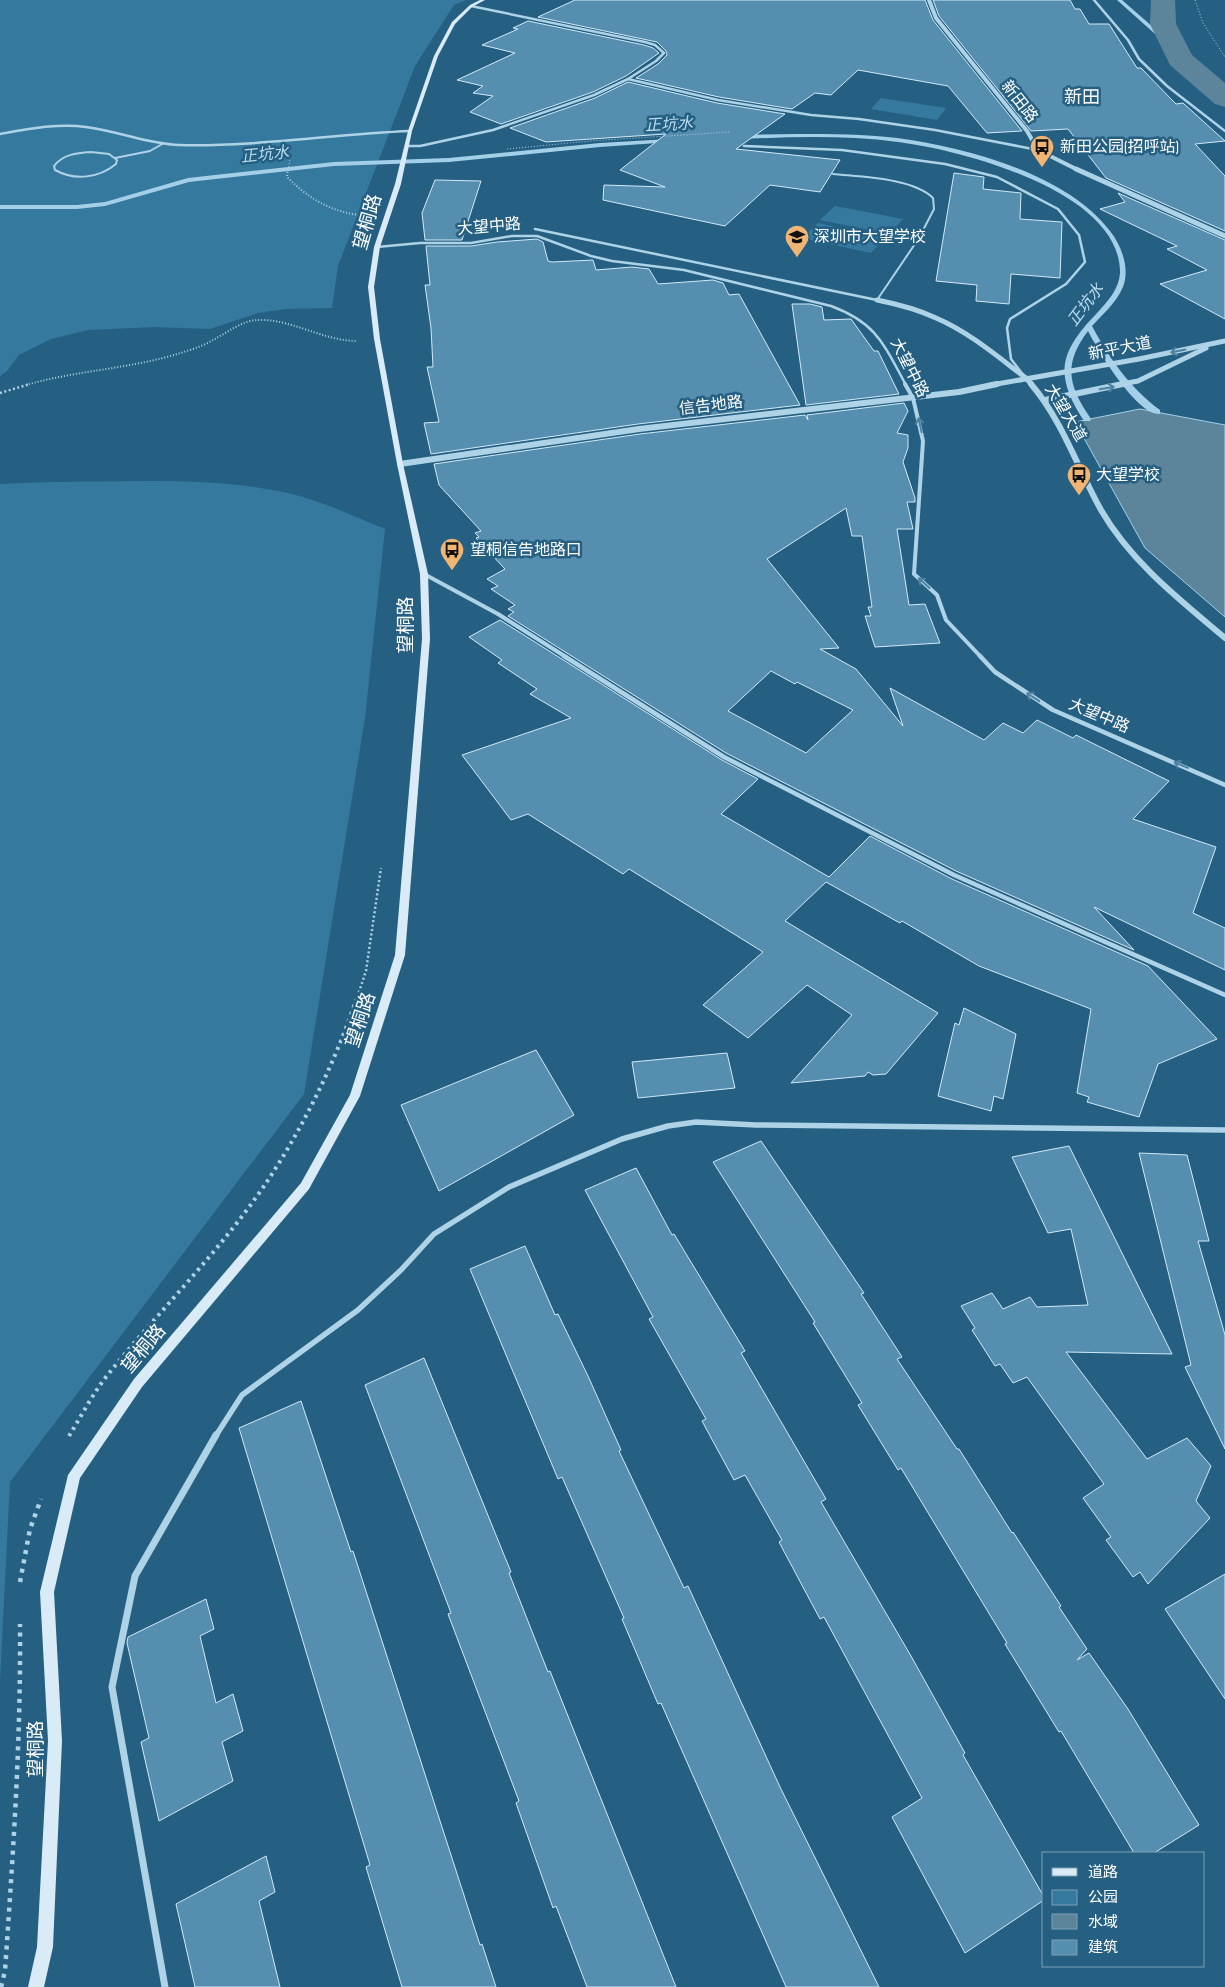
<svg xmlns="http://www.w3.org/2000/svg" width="1225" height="1987" viewBox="0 0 1225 1987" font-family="'Sofia Sans Condensed','Noto Sans SC',sans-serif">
	<rect width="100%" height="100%" fill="#256083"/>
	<!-- green -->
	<g fill="#36799f">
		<polygon points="0,0 466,0 454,5 415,66 338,266 332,308 285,309 258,313 210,329 155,327 88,330 51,339 19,355 7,371 0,376"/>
		<polygon points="881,98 946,108 937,120 871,109"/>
		<polygon points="835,206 903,219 889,234 820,220"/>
		<polygon points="818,223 886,237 871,253 802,238"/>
		<path d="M 51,482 C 129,482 211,476 288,493 C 321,501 354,516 385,529 L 365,718 L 304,1094 L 10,1482 L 0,1681 L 0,484 Z"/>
	</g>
	<!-- water -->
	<polygon fill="#5c859c" stroke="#a3d0e8" points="1140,409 1225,425 1225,617 1145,548 1075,422"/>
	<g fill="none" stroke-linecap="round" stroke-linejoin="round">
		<!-- stream -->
		<g fill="#a3d0e8" fill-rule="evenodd">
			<polygon points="1117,0 1122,0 1177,48 1177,50 1173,50"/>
			<path d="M 798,134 C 831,134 864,134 897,138 C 965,147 1067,174 1110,231 C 1122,246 1130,269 1123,287 C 1116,303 1103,314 1092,326 C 1110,359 1129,387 1160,410 L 1160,414 C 1137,416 1097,349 1088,331 C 1063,364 1068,386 1091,419 L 1090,421 L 1084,421 C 1053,374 1060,351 1098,312 C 1108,301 1119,289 1120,273 C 1121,191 961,150 898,142 C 845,135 792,137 739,139 L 736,137 L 739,135 Z"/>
			<polygon points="670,139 672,142 600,147 449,162 334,166 189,182 105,206 77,209 0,209 0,205 77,205 105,202 188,178 334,162 449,158 600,143"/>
		</g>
		<!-- river -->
		<polygon fill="#5c859c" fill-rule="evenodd" points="1151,0 1175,0 1176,24 1192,55 1225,83 1225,107 1215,104 1170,65 1150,24"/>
	</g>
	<!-- building -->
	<g fill="#568eaf" stroke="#d2e9f6" fill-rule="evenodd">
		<polygon points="575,0 925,0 933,20 1022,131 987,133 948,86 858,70 831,95 815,93 792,109 719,97 636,78 658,64 667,55 666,51 657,42 538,17"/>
		<polygon points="933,0 1070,0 1075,9 1080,9 1089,24 1109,24 1137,68 1141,68 1176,104 1183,103 1225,141 1195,144 1225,176 1225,231 1106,178 1068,129 1031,131 939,16"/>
		<polygon points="528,21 644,45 653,48 659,53 626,76 593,92 501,124 470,112 493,96 473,93 483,86 457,80 515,53 482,45 518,29 513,28"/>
		<polygon points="628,82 717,103 785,114 736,149 840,160 820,192 770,185 725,226 603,200 604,185 665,187 620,170 666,134 546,142 510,128 595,98"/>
		<polygon points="954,173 984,177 983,189 1021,193 1020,219 1062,222 1060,278 1011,274 1009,304 976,301 977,285 936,281"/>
		<polygon points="435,180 481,181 462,240 425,240 422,213"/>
		<polygon points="1118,193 1225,240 1225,319 1160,284 1207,270 1167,249 1177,246 1100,209 1125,202"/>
		<polygon points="537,239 543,242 548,261 552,262 593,260 596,270 632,267 649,269 658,284 713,280 723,283 729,295 739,294 800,405 638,424 431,454 424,423 439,422 427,367 433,367 431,328 425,285 430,285 426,246 471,246 497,242"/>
		<polygon points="792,304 810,304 822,307 824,320 851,319 874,351 878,351 899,394 806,405"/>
		<path d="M 904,403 L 908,411 L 897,433 L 908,435 L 908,448 L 903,462 L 915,498 L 915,502 L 907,502 L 913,529 L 897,529 L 909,605 L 925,604 L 940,643 L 875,647 L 865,616 L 871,616 L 868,607 L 872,607 L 862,536 L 852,536 L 846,508 L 767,559 L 839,648 L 820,649 L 856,669 L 903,726 L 890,688 L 984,740 L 1003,723 L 1023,733 L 1037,720 L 1073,738 L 1076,735 L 1169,781 L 1133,819 L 1216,847 L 1193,913 L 1225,928 L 1225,970 L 1094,907 L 1134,950 L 956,871 L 726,753 L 508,616 L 514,612 L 508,609 L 515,605 L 491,589 L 498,586 L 487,579 L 505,569 L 476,538 L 479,537 L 475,533 L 481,531 L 439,485 L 434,464 L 640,434 L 805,415 L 808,420 L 807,415 ZM 771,671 L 795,684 L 797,682 L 853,710 L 806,753 L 728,711 Z"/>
		<polygon points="500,620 722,760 758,779 721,814 829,877 870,836 952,879 1148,966 1217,1039 1158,1064 1139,1117 1087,1102 1089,1097 1077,1093 1091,1009 979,966 902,921 900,923 826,882 785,921 938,1013 886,1074 873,1075 868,1072 865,1076 791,1083 852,1015 807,985 748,1038 703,1005 763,952 629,869 623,874 528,814 511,820 462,755 571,718 530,694 537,689 498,663 502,660 469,637"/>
		<polygon points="964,1008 1016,1034 1003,1099 994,1096 991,1111 938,1096 955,1023 959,1025"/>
		<polygon points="536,1050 574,1115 439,1191 401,1105"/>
		<polygon points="727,1053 735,1088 638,1098 632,1062"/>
		<polygon points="761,1141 864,1293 861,1294 902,1357 897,1359 957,1449 959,1449 1012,1533 1013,1532 1061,1606 1059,1607 1087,1649 1077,1660 1089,1653 1128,1709 1199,1825 1154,1853 1134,1853 1061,1731 1059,1732 1005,1644 1007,1643 956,1559 901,1468 898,1470 858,1405 862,1403 813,1323 815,1322 713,1162"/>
		<polygon points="1069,1146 1172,1354 1066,1352 1147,1459 1187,1438 1211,1466 1196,1501 1210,1518 1148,1584 1140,1572 1133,1577 1106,1540 1111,1537 1083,1498 1104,1484 1027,1377 1013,1383 1000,1364 995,1366 972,1330 975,1328 961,1306 992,1293 1003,1309 1030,1297 1037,1307 1088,1305 1071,1229 1048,1233 1012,1157"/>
		<polygon points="1139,1153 1187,1155 1209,1241 1198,1241 1225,1335 1225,1449 1185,1367 1191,1365"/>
		<polygon points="636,1168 672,1235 674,1234 745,1351 741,1353 826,1499 821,1502 911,1656 965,1753 963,1755 1044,1897 1044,1900 965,1953 892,1817 922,1798 824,1617 820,1619 779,1542 782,1540 745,1475 734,1480 702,1421 706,1419 649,1319 653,1317 585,1190"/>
		<polygon points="525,1246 555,1315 558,1314 588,1376 621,1450 619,1451 684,1588 688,1586 780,1787 879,1987 786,1987 661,1703 658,1704 622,1619 624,1618 562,1477 558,1479 470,1269"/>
		<polygon points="424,1358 511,1572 509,1573 548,1672 550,1671 676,1987 587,1987 556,1906 553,1908 516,1803 519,1801 448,1614 451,1613 365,1385"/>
		<polygon points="301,1401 351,1552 353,1551 480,1945 482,1944 496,1987 402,1987 366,1867 370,1865 239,1428"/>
		<polygon points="1225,1574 1225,1699 1165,1609"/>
		<polygon points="206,1599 214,1629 200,1636 216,1703 233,1694 243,1731 222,1742 233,1781 159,1821 141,1742 149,1738 127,1643 128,1637"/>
		<polygon points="266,1856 275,1892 259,1901 280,1987 195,1987 176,1904"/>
	</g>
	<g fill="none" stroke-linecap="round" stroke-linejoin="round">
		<!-- path-far4 -->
		<g stroke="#aed3e7" stroke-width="1" stroke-dasharray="1 2" stroke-linecap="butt">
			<polyline points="1195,0 1203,23 1225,57"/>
			<polyline points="507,149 590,141 730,132"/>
			<polyline points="288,170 290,160"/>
		</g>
		<!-- path-far3 -->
		<g stroke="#aed3e7" stroke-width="2" stroke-dasharray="1 2" stroke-linecap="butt">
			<path d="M 288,169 L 287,177 C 310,200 332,212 364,216"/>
			<path d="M 26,385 C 74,371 126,369 174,355 C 187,351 201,347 213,340 C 227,333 241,321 257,320 C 290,318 323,341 357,341"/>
		</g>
		<!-- path-far2 -->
		<g stroke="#aed3e7" stroke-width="2.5" stroke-dasharray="2 2.5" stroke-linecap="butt">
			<polyline points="0,393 30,384"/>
			<polyline points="356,1001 366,971 381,868"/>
		</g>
		<!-- path-far1 -->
		<path stroke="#aed3e7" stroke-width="4" stroke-dasharray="3 4.5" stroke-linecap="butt" d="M 69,1436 C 82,1415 94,1391 110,1372 C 160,1310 219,1252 264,1186 C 302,1130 335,1063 356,1000"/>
		<!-- path -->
		<g stroke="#aed3e7" stroke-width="4.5" stroke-dasharray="4 5.5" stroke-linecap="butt">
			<polyline points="20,1582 30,1529 41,1499"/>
			<path d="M 1,1987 L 5,1971 C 13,1855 21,1740 20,1624"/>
		</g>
		<!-- service -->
		<g stroke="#aed3e7" stroke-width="2">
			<path d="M 91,152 L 109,154 L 117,160 L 116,164 C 99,178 75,181 55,170 L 54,166 C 63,154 77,153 91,152 Z"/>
			<polyline points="115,158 150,151 164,143"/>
			<path d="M 833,174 C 861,177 913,178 933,198 L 934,209 L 919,238 L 877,300"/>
		</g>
		<!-- minor-far4 -->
		<g stroke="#aed3e7" stroke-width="2.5">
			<polyline points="1094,0 1128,40 1139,59 1167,86 1225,131"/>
			<polyline points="471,6 645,42 655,45 664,53 656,61 628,79"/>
			<path d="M 0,134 C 28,129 58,123 86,127 C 118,131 147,144 179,145 C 256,147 333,134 410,131"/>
			<polyline points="407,146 420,146 493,130 594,95 628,79 718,100 811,115 859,119 935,130 1038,150"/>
			<polyline points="744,146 842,150 945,164 997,177 1058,209 1079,235 1085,262 1066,284 1010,319 1007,328 1011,359 1024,376"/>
			<polyline points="535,229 877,300"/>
			<path d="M 377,247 L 420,243 L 471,243 L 512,236 L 537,236 L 591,256 L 612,261 L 684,270 L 831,306 C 877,323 884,345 906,385"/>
		</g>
		<!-- minor-far3 -->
		<g stroke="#aed3e7" stroke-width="4">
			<polyline points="905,384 913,398 923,441 914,574 937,595 946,620 981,657"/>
			<polyline points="424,574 498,614 566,657"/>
		</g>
		<!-- minor-far2 -->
		<g stroke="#aed3e7" stroke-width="4.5">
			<polyline points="564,656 724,757 954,875 1225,995"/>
			<polyline points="980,656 995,672 1053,710 1225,785"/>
		</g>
		<!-- minor-far1 -->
		<polyline stroke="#aed3e7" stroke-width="5.5" points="215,1437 242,1395 358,1310 401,1270 434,1234 509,1187 622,1139 668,1126 696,1122 756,1125 1225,1130"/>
		<!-- minor -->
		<polyline stroke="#aed3e7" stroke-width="7" points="165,1987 112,1687 135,1576 216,1435"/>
		<!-- tertiary-far2 -->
		<polyline stroke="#aed3e7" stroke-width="4" points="929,0 936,18 1027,131 1038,150 1078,170"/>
		<!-- tertiary-far1 -->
		<g stroke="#aed3e7" stroke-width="5">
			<polyline points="1076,169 1225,236"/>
			<path d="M 877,300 C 897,304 917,309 936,318 C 969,332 998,357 1026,378 L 1032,385"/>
			<polyline points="991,385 1139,359 1225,341"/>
			<polyline points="1117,385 1138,381 1206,348"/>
		</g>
		<!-- tertiary -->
		<g stroke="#aed3e7" stroke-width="6">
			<path d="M 1031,384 C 1062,420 1078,469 1101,510 C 1131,562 1180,600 1225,638"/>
			<polyline points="1045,400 1123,384"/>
			<polyline points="400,464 639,429 959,392 997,384"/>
		</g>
		<!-- secondary -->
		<polygon fill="#d8ebf6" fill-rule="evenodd" points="480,0 485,0 472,7 455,24 438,56 412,131 401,184 380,247 374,287 380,339 403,464 428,574 430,639 405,955 360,1096 309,1189 142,1387 80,1478 54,1592 62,1741 53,1947 44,1987 28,1987 37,1947 48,1741 40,1592 68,1475 134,1379 301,1183 350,1095 395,955 422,639 420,574 397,464 374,339 368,287 374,247 395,184 408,131 434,56 452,22 470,5"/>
	</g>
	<!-- one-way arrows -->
	<defs><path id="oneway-shaft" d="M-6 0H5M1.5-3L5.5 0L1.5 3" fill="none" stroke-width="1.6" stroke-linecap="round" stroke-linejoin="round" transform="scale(1.25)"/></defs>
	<g stroke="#4e82a1">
		<use href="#oneway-shaft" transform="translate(1178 351) rotate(168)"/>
		<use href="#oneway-shaft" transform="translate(1107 388) rotate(-10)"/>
		<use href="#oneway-shaft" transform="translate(920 425) rotate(-103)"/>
		<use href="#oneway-shaft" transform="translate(924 583) rotate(-138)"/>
		<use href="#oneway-shaft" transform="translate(1033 697) rotate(-147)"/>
		<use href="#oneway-shaft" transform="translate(1181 765) rotate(-157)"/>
	</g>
	<!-- icons -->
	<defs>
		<symbol id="bus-pin" viewBox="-11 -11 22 30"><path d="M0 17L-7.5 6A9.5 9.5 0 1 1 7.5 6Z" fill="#f1b573" stroke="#256083"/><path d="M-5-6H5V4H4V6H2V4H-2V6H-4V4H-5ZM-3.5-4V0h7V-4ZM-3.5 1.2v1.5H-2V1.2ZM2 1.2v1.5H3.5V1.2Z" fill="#111"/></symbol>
		<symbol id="school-pin" viewBox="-11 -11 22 30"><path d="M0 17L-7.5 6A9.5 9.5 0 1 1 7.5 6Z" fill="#f1b573" stroke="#256083"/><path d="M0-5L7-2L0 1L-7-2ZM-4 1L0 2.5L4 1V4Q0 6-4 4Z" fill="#111"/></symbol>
	</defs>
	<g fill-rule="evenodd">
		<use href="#bus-pin" x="1028" y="133" width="28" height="38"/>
		<use href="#school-pin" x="783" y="223" width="28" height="38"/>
		<use href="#bus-pin" x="1065" y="461" width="28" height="38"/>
		<use href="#bus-pin" x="438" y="536" width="28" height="38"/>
	</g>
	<g text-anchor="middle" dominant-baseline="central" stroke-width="5" stroke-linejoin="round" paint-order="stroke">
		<!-- far-street labels -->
		<g font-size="16" fill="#fff" stroke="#256083">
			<text transform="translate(1019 102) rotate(52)">新田路</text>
			<text transform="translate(489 227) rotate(-5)">大望中路</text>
			<text transform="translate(1120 349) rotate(-11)">新平大道</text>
			<text transform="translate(909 368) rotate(63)">大望中路</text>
			<text transform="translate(711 406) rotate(-7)">信告地路</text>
			<text transform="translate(1065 413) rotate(59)">大望大道</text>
			<text transform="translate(1099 716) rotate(23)">大望中路</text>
		</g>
		<!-- far-water labels -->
		<g font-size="16" font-style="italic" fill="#badcef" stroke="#256083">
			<text transform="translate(669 125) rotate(-3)">正坑水</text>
			<text transform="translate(265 155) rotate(-6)">正坑水</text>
			<text transform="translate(1086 305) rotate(-53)">正坑水</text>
		</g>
		<!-- far-poi labels -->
		<g font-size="16" fill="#fff" stroke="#256083" text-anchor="start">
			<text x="1060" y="147">新田公园(招呼站)</text>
			<text x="814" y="237">深圳市大望学校</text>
			<text x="1096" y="475">大望学校</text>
			<text x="470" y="550">望桐信告地路口</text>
		</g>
		<!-- far-quarter labels -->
		<g font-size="18" fill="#fff" stroke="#256083">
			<text x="1082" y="97">新田</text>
		</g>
		<!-- street labels -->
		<g font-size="19" fill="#fff" stroke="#256083">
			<text transform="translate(368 222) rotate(-74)">望桐路</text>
			<text transform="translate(406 625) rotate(-90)">望桐路</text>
			<text transform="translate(361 1020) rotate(-72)">望桐路</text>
			<text transform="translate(144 1349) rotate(-50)">望桐路</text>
			<text transform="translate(36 1749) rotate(-90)">望桐路</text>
		</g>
	</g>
	<!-- legend -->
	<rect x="1042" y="1852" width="162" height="115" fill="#256083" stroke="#7ca0b5"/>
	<rect x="1052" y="1868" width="25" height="8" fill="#d8ebf6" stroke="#7ca0b5"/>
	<text x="1088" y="1877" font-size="15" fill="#ffffff">道路</text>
	<rect x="1052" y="1890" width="25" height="15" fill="#36799f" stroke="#7ca0b5"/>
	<text x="1088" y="1902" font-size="15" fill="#ffffff">公园</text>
	<rect x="1052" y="1914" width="25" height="15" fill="#5c859c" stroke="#7ca0b5"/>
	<text x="1088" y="1927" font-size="15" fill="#ffffff">水域</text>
	<rect x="1052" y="1940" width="25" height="15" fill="#568eaf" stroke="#7ca0b5"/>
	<text x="1088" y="1952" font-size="15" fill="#ffffff">建筑</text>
</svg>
